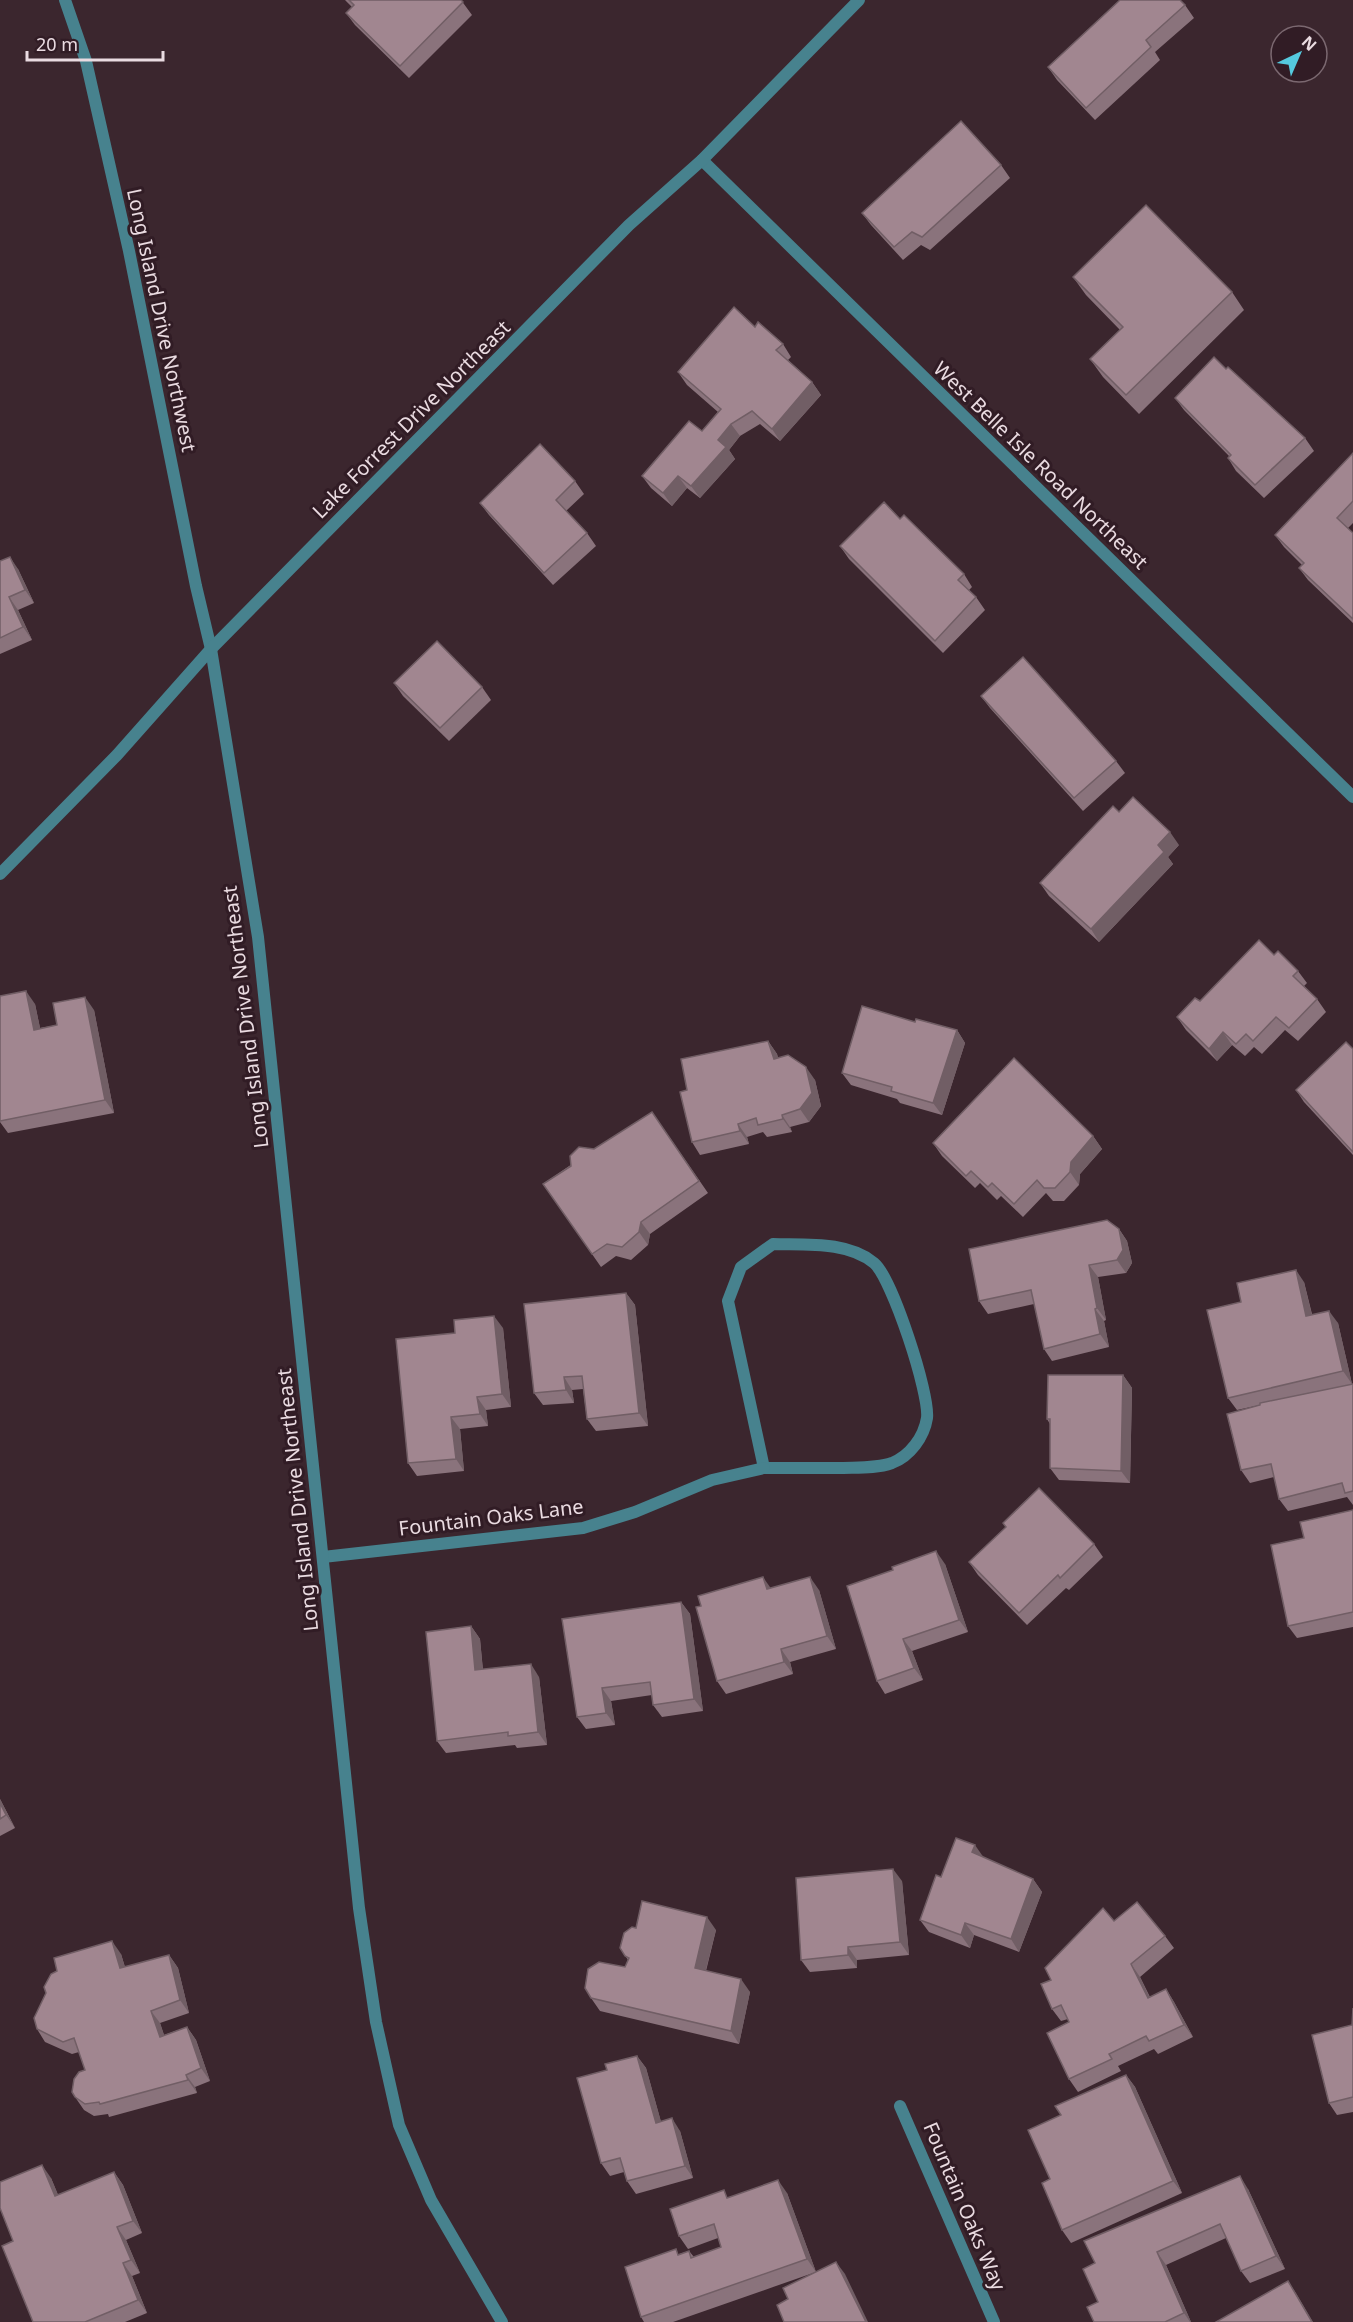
<svg xmlns="http://www.w3.org/2000/svg" width="1353" height="2322" viewBox="0 0 1353 2322" font-family="'Noto Sans',sans-serif">
	<rect width="100%" height="100%" fill="#3b262e"/>
	<g fill="none" stroke-linecap="round" stroke-linejoin="round">
		<!-- minor -->
		<g stroke="#47828e" stroke-width="12">
			<polyline points="702,160 1353,797"/>
			<path d="M 773,1244 C 805,1245 848,1241 874,1263 C 892,1278 930,1394 927,1418 C 924,1437 910,1456 892,1463 C 875,1469 855,1467 837,1468 C 813,1468 788,1468 764,1468 L 728,1301 L 741,1267 Z"/>
			<polyline points="323,1557 583,1528 635,1512 712,1480 764,1468"/>
			<polyline points="900,2106 994,2322"/>
		</g>
		<!-- tertiary -->
		<g stroke="#47828e" stroke-width="12">
			<polyline points="65,0 86,61 129,251 196,586 211,649 258,937 359,1908 376,2022 399,2125 431,2200 502,2322"/>
			<polyline points="0,874 117,755 211,649 629,225 702,160 859,0"/>
		</g>
	</g>
	<!-- wall -->
	<g fill="#8a737c">
		<polygon points="345,0 461,0 472,15 409,78 355,25 346,13 352,7"/>
		<polygon points="1185,5 1194,18 1155,52 1160,60 1095,120 1057,80 1048,67"/>
		<polygon points="1001,165 1010,178 930,250 921,245 903,260 871,225 862,213"/>
		<polygon points="1073,277 1232,292 1244,310 1139,414 1103,377 1090,359 1120,330 1086,295"/>
		<polygon points="755,327 783,344 791,357 788,360 812,382 821,395 780,441 760,424 740,436 729,450 735,459 700,498 687,488 672,506 651,488 642,476 702,431 718,412 687,385 678,372"/>
		<polygon points="1226,369 1305,438 1314,451 1264,498 1236,471 1228,458 1229,456 1184,410 1175,398"/>
		<polygon points="1353,453 1353,523 1348,528 1353,533 1353,623 1308,580 1299,568 1302,565 1284,547 1275,535"/>
		<polygon points="575,481 584,494 566,511 587,533 596,546 553,585 489,515 480,503"/>
		<polygon points="840,546 964,574 972,587 969,590 976,597 985,610 943,653 849,559"/>
		<polygon points="0,561 18,569 34,603 18,610 32,640 0,654"/>
		<polygon points="394,683 482,687 491,700 449,741 403,696"/>
		<polygon points="981,696 1116,761 1125,773 1083,811 990,708"/>
		<polygon points="1179,845 1168,857 1173,864 1099,942 1049,896 1040,883"/>
		<polygon points="1274,955 1298,971 1307,983 1304,986 1317,999 1326,1012 1298,1041 1285,1030 1262,1054 1254,1047 1245,1056 1232,1045 1217,1061 1186,1030 1177,1017 1200,1001"/>
		<polygon points="0,996 35,1004 40,1028 57,1025 94,1010 114,1113 8,1133 0,1122"/>
		<polygon points="915,1022 957,1030 965,1043 942,1115 900,1103 897,1099 851,1085 842,1073"/>
		<polygon points="768,1041 777,1054 778,1058 815,1080 821,1106 809,1122 790,1127 792,1132 767,1137 763,1132 747,1137 749,1144 700,1155 692,1142 687,1090"/>
		<polygon points="1353,1049 1353,1155 1304,1102 1296,1090"/>
		<polygon points="652,1112 708,1193 650,1234 648,1245 631,1260 616,1256 601,1267 543,1184 594,1149"/>
		<polygon points="1093,1136 1102,1149 1080,1174 1079,1185 1064,1201 1053,1201 1046,1193 1023,1217 1001,1196 997,1200 980,1183 975,1188 942,1156 933,1143"/>
		<polygon points="1119,1229 1127,1241 1132,1263 1126,1273 1098,1277 1106,1320 1104,1321 1109,1347 1052,1361 1044,1349 1034,1304 988,1314 979,1301"/>
		<polygon points="1304,1282 1312,1314 1338,1323 1352,1384 1353,1384 1353,1505 1347,1497 1288,1511 1279,1499 1274,1477 1250,1483 1241,1470 1260,1405 1237,1410 1228,1398 1241,1302"/>
		<polygon points="626,1293 635,1305 648,1426 596,1431 587,1419 583,1389 572,1390 574,1403 543,1405 534,1393"/>
		<polygon points="503,1328 511,1407 486,1410 488,1426 460,1429 464,1471 417,1476 408,1463"/>
		<polygon points="1123,1375 1132,1388 1130,1483 1059,1480 1050,1468 1050,1424 1047,1419"/>
		<polygon points="1353,1510 1353,1627 1297,1638 1288,1626 1304,1538"/>
		<polygon points="1003,1523 1094,1544 1103,1557 1069,1590 1066,1588 1027,1625 978,1575 969,1562 1006,1527"/>
		<polygon points="945,1564 968,1632 912,1651 923,1680 885,1694 877,1681"/>
		<polygon points="771,1588 819,1590 836,1649 790,1662 793,1674 726,1694 717,1681 701,1606"/>
		<polygon points="681,1602 690,1614 703,1711 662,1717 653,1705 652,1695 611,1701 615,1725 586,1729 577,1717"/>
		<polygon points="471,1626 480,1639 483,1670 539,1677 547,1745 517,1748 515,1745 446,1753 437,1741"/>
		<polygon points="0,1799 15,1828 0,1836"/>
		<polygon points="983,1857 1033,1879 1042,1892 1019,1952 974,1935 970,1948 929,1932 920,1920 941,1877"/>
		<polygon points="902,1881 909,1955 857,1960 857,1968 810,1972 801,1960"/>
		<polygon points="1114,1921 1165,1936 1174,1948 1140,1977 1150,1997 1166,1989 1174,2002 1193,2037 1158,2054 1154,2049 1118,2066 1121,2071 1078,2092 1069,2079 1069,2022 1068,2019 1061,2021 1052,2009"/>
		<polygon points="636,1928 716,1930 706,1971 750,1992 739,2044 600,2011 591,1998 625,1967 628,1960 620,1948"/>
		<polygon points="121,1954 125,1967 169,1955 178,1968 189,2013 160,2023 164,2035 187,2027 196,2040 210,2081 195,2087 197,2093 109,2117 108,2114 94,2116 84,2110 75,2097 85,2070 79,2052 72,2054 45,2042 37,2029 46,1993"/>
		<polygon points="1353,2008 1353,2112 1337,2115 1329,2103 1352,2025"/>
		<polygon points="637,2056 646,2068 661,2122 680,2131 693,2178 636,2194 627,2181 624,2172 610,2176 601,2163 607,2070"/>
		<polygon points="1126,2075 1135,2087 1182,2193 1071,2243 1062,2230 1050,2179 1061,2115"/>
		<polygon points="114,2172 123,2185 142,2233 126,2240 140,2273 132,2276 147,2313 125,2322 33,2322 13,2241 51,2178 58,2195"/>
		<polygon points="1248,2189 1285,2269 1250,2283 1241,2271 1226,2238 1166,2265 1191,2322 1094,2322 1098,2302 1095,2263"/>
		<polygon points="787,2193 816,2272 845,2274 788,2299 816,2272 673,2322 644,2322 641,2317 679,2254 689,2251 694,2257 721,2247 718,2238 688,2249 679,2236 729,2197"/>
	</g>
	<!-- shaded-wall -->
	<g fill="#715e65">
		<polygon points="812,382 821,395 780,441 772,429"/>
		<polygon points="731,424 740,436 729,450 735,459 700,498 691,486 718,440"/>
		<polygon points="678,476 687,488 672,506 663,493"/>
		<polygon points="10,557 18,569 34,603 25,590"/>
		<polygon points="9,597 18,610 32,640 23,627"/>
		<polygon points="1170,832 1179,845 1168,857 1173,864 1099,942 1091,929 1158,845"/>
		<polygon points="26,991 35,1004 43,1042 34,1030"/>
		<polygon points="85,997 94,1010 114,1113 105,1100"/>
		<polygon points="957,1030 965,1043 942,1115 933,1103"/>
		<polygon points="1223,1032 1232,1045 1217,1061 1209,1049"/>
		<polygon points="768,1041 777,1054 782,1071 774,1059"/>
		<polygon points="806,1067 815,1080 821,1106 809,1122 800,1109"/>
		<polygon points="782,1115 790,1127 792,1132 783,1119"/>
		<polygon points="738,1124 747,1137 749,1144 740,1131"/>
		<polygon points="1093,1136 1102,1149 1080,1174 1079,1185 1070,1172 1071,1162"/>
		<polygon points="641,1222 650,1234 648,1245 639,1232"/>
		<polygon points="1119,1229 1127,1241 1132,1263 1126,1273 1117,1260"/>
		<polygon points="1089,1265 1098,1277 1106,1320 1097,1308"/>
		<polygon points="1296,1270 1304,1282 1315,1328 1306,1316"/>
		<polygon points="626,1293 635,1305 648,1426 639,1413"/>
		<polygon points="1095,1309 1104,1321 1109,1347 1100,1334"/>
		<polygon points="1329,1311 1338,1323 1352,1384 1343,1371"/>
		<polygon points="494,1316 503,1328 511,1407 502,1394"/>
		<polygon points="1123,1375 1132,1388 1130,1483 1121,1471"/>
		<polygon points="564,1377 572,1390 574,1403 566,1390"/>
		<polygon points="477,1397 486,1410 488,1426 480,1414"/>
		<polygon points="451,1417 460,1429 464,1471 456,1459"/>
		<polygon points="936,1551 945,1564 968,1632 959,1620"/>
		<polygon points="763,1577 772,1590 767,1589"/>
		<polygon points="810,1577 819,1590 836,1649 827,1636"/>
		<polygon points="681,1602 690,1614 703,1711 694,1699"/>
		<polygon points="471,1626 480,1639 484,1683 475,1670"/>
		<polygon points="903,1639 912,1651 923,1680 914,1668"/>
		<polygon points="781,1649 790,1662 793,1674 784,1662"/>
		<polygon points="531,1664 539,1677 547,1745 538,1732"/>
		<polygon points="602,1688 611,1701 615,1725 606,1713"/>
		<polygon points="0,1799 15,1828 6,1815 0,1803"/>
		<polygon points="975,1845 984,1858 972,1852"/>
		<polygon points="893,1869 902,1881 909,1955 900,1942"/>
		<polygon points="1033,1879 1042,1892 1019,1952 1011,1939"/>
		<polygon points="707,1917 716,1930 703,1981 695,1968"/>
		<polygon points="965,1923 974,1935 970,1948 961,1935"/>
		<polygon points="112,1941 121,1954 129,1981 120,1968"/>
		<polygon points="848,1947 857,1960 857,1968 848,1955"/>
		<polygon points="169,1955 178,1968 189,2013 180,2000"/>
		<polygon points="1131,1964 1140,1977 1156,2011 1148,1998"/>
		<polygon points="741,1979 750,1992 739,2044 731,2031"/>
		<polygon points="1166,1989 1174,2002 1193,2037 1184,2025"/>
		<polygon points="151,2011 160,2023 169,2050 160,2037"/>
		<polygon points="187,2027 196,2040 210,2081 201,2068"/>
		<polygon points="637,2056 646,2068 665,2136 656,2123"/>
		<polygon points="186,2075 195,2087 197,2093 188,2080"/>
		<polygon points="1126,2075 1135,2087 1182,2193 1173,2181"/>
		<polygon points="672,2118 680,2131 693,2178 685,2166"/>
		<polygon points="42,2165 51,2178 64,2209 55,2196"/>
		<polygon points="114,2172 123,2185 142,2233 133,2221"/>
		<polygon points="1240,2176 1248,2189 1285,2269 1276,2256"/>
		<polygon points="778,2180 787,2193 816,2272 807,2259"/>
		<polygon points="117,2227 126,2240 140,2273 131,2260"/>
		<polygon points="1157,2252 1166,2265 1191,2322 1190,2322 1184,2313"/>
		<polygon points="836,2262 845,2274 868,2322 866,2322"/>
		<polygon points="123,2263 132,2276 147,2313 138,2300"/>
		<polygon points="1288,2281 1296,2293 1313,2322 1312,2322"/>
	</g>
	<!-- building -->
	<g fill="#a18690" stroke="#715e65" stroke-width="1.5">
		<polygon points="349,0 461,0 463,2 400,66 346,13 354,5"/>
		<polygon points="1120,0 1180,0 1185,5 1146,40 1151,47 1086,108 1048,67"/>
		<polygon points="961,121 1001,165 922,237 912,232 894,247 862,213"/>
		<polygon points="1146,205 1232,292 1126,395 1090,359 1123,327 1073,277"/>
		<polygon points="734,307 755,327 758,322 783,344 776,350 812,382 772,429 752,411 731,424 718,440 726,447 691,486 678,476 663,493 642,476 689,421 702,431 721,409 678,372"/>
		<polygon points="1214,357 1226,369 1228,367 1305,438 1255,485 1228,458 1231,455 1175,398"/>
		<polygon points="540,444 575,481 556,500 587,533 544,573 480,503"/>
		<polygon points="1353,453 1353,501 1337,518 1353,533 1353,619 1299,568 1304,563 1275,535"/>
		<polygon points="884,502 900,519 904,515 964,574 958,580 976,597 935,641 840,546"/>
		<polygon points="10,557 25,590 9,597 23,627 0,638 0,561"/>
		<polygon points="437,641 482,687 440,728 394,683"/>
		<polygon points="1023,657 1116,761 1074,798 981,696"/>
		<polygon points="1133,797 1170,832 1158,845 1164,852 1091,929 1040,883 1113,806 1119,812"/>
		<polygon points="1259,940 1274,955 1278,951 1298,971 1293,976 1317,999 1289,1028 1276,1017 1253,1041 1246,1034 1236,1044 1223,1032 1209,1049 1177,1017 1195,998 1200,1001"/>
		<polygon points="26,991 34,1030 57,1025 53,1003 85,997 105,1100 0,1121 0,996"/>
		<polygon points="862,1006 915,1022 916,1019 957,1030 933,1103 891,1091 892,1087 842,1073"/>
		<polygon points="768,1041 774,1059 788,1055 806,1067 812,1093 800,1109 782,1115 783,1119 758,1125 756,1118 738,1124 740,1131 692,1142 680,1092 687,1090 681,1059"/>
		<polygon points="1346,1042 1353,1049 1353,1152 1296,1090"/>
		<polygon points="1014,1058 1093,1136 1071,1162 1070,1172 1055,1188 1044,1188 1037,1180 1014,1204 992,1183 988,1187 971,1171 966,1176 933,1143"/>
		<polygon points="652,1112 699,1181 641,1222 639,1232 622,1247 607,1244 592,1254 543,1184 571,1166 570,1156 579,1147 594,1149"/>
		<polygon points="1107,1220 1119,1229 1123,1250 1117,1260 1089,1265 1097,1308 1095,1309 1100,1334 1044,1349 1031,1290 979,1301 969,1249"/>
		<polygon points="1296,1270 1306,1316 1329,1311 1343,1371 1228,1398 1207,1310 1241,1302 1237,1283"/>
		<polygon points="626,1293 639,1413 587,1419 582,1376 564,1377 566,1390 534,1393 524,1304"/>
		<polygon points="494,1316 502,1394 477,1397 480,1414 451,1417 456,1459 408,1463 396,1339 455,1333 454,1320"/>
		<polygon points="1048,1375 1123,1375 1121,1471 1050,1468 1050,1419 1047,1419"/>
		<polygon points="1353,1384 1353,1491 1345,1493 1342,1483 1279,1499 1271,1464 1241,1470 1227,1414 1260,1405 1260,1403"/>
		<polygon points="1039,1488 1094,1544 1060,1578 1058,1575 1019,1613 969,1562 1006,1527 1003,1523"/>
		<polygon points="1353,1510 1353,1612 1288,1626 1271,1545 1304,1538 1300,1522"/>
		<polygon points="936,1551 959,1620 903,1639 914,1668 877,1681 847,1586 893,1570 892,1567"/>
		<polygon points="763,1577 767,1589 810,1577 827,1636 781,1649 784,1662 717,1681 696,1607 701,1606 698,1596"/>
		<polygon points="681,1602 694,1699 653,1705 650,1682 602,1688 606,1713 577,1717 562,1619"/>
		<polygon points="471,1626 475,1670 531,1664 538,1732 508,1736 508,1732 437,1741 426,1632"/>
		<polygon points="0,1803 6,1815 0,1819"/>
		<polygon points="956,1838 975,1845 972,1852 1033,1879 1011,1939 965,1923 961,1935 920,1920 936,1875 941,1877"/>
		<polygon points="893,1869 900,1942 848,1947 848,1955 801,1960 796,1878"/>
		<polygon points="642,1901 707,1917 695,1968 741,1979 731,2031 591,1998 585,1988 588,1969 599,1962 625,1967 629,1958 625,1956 620,1948 624,1933 632,1927 636,1928"/>
		<polygon points="1137,1902 1165,1936 1131,1964 1148,1998 1166,1989 1184,2025 1149,2041 1146,2036 1109,2054 1112,2059 1069,2079 1047,2033 1069,2022 1061,2005 1052,2009 1041,1984 1051,1980 1045,1968 1103,1908 1114,1921"/>
		<polygon points="112,1941 120,1968 169,1955 180,2000 151,2011 160,2037 187,2027 201,2068 186,2075 188,2080 100,2104 99,2102 85,2104 75,2097 72,2092 74,2079 79,2072 85,2070 74,2038 63,2042 37,2029 34,2018 46,1993 44,1987 51,1974 57,1971 54,1958"/>
		<polygon points="1353,2008 1353,2097 1329,2103 1312,2035 1352,2025"/>
		<polygon points="637,2056 656,2123 672,2118 685,2166 627,2181 620,2158 601,2163 577,2078 607,2070 605,2064"/>
		<polygon points="1126,2075 1173,2181 1062,2230 1042,2183 1050,2179 1028,2130 1061,2115 1055,2106"/>
		<polygon points="42,2165 55,2196 114,2172 133,2221 117,2227 131,2260 123,2263 138,2300 85,2322 33,2322 2,2246 13,2241 0,2208 0,2182"/>
		<polygon points="1240,2176 1276,2256 1241,2271 1220,2224 1157,2252 1184,2313 1165,2322 1094,2322 1087,2307 1098,2302 1083,2269 1095,2263 1084,2241"/>
		<polygon points="778,2180 807,2259 641,2317 625,2267 676,2249 678,2255 689,2251 691,2258 721,2247 714,2224 679,2236 670,2209 724,2190 727,2198"/>
		<polygon points="836,2262 866,2322 784,2322 777,2305 788,2299 783,2288"/>
		<polygon points="1288,2281 1312,2322 1216,2322"/>
	</g>
	<g text-anchor="middle" dominant-baseline="central" stroke-width="6" stroke-linejoin="round" paint-order="stroke">
		<!-- street labels -->
		<g font-size="20" fill="#eadbe1" stroke="#311c25">
			<text transform="translate(162 320) rotate(78)">Long Island Drive Northwest</text>
			<text transform="translate(411 419) rotate(-45)">Lake Forrest Drive Northeast</text>
			<text transform="translate(1041 465) rotate(44)">West Belle Isle Road Northeast</text>
			<text transform="translate(245 1017) rotate(-97)">Long Island Drive Northeast</text>
			<text transform="translate(297 1500) rotate(-96)">Long Island Drive Northeast</text>
			<text transform="translate(491 1517) rotate(-7)">Fountain Oaks Lane</text>
			<text transform="translate(965 2206) rotate(67)">Fountain Oaks Way</text>
		</g>
	</g>
	<!-- north arrow -->
	<g transform="translate(1299 54) rotate(44)"><circle r="28" fill="#311c25" stroke="#7b6870" stroke-width="1.5"/>
	<path d="M0-4.5L10 22L0 15L-10 22Z" fill="#55cadf"/>
	<text y="-9" font-size="16" font-weight="bold" text-anchor="middle" fill="#eadbe1">N</text>
	</g>
	<!-- scale -->
	<path d="M27 51v9h136v-9" fill="none" stroke="#eadbe1" stroke-width="3"/>
	<text x="36" y="51" font-size="18" fill="#eadbe1" stroke="#311c25" stroke-width="4.5" paint-order="stroke">20 m</text>
</svg>
